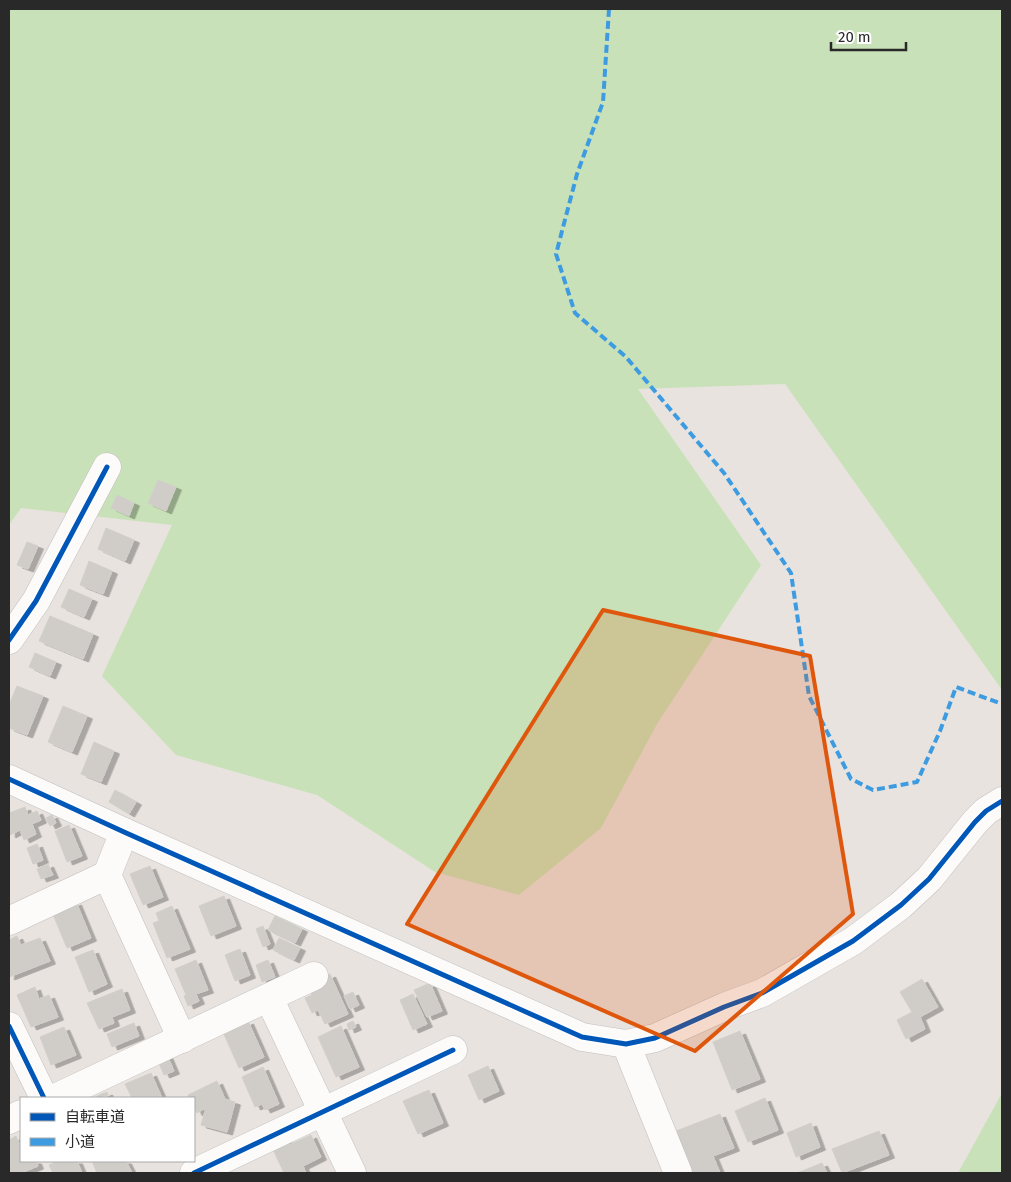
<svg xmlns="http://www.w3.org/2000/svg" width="1011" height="1182" viewBox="0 0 1011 1182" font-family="'Fira Sans','Noto Sans JP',sans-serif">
	<defs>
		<filter id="shadow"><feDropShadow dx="5.5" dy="3" stdDeviation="0" flood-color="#0004"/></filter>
	</defs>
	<rect width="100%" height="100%" fill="#e8e3de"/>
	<!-- green -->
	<g fill="#c9e1b8">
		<polygon points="9,9 1002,9 1002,690 785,384 638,389 761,565 657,724 601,828 519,895 435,872 317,795 176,755 102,676 172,525 21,508 9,525"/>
		<polygon points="1002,1093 1002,1173 958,1173"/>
	</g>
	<!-- building -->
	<g fill="#d0cdc9" stroke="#d2cfcb" filter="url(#shadow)">
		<polygon points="158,480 176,487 166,511 148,503"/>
		<polygon points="117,495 134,503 129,516 111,508"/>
		<polygon points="106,528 134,540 125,561 98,549"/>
		<polygon points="27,542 38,546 28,569 17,565"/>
		<polygon points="89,561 112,571 103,594 80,585"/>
		<polygon points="69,589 92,599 84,617 61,607"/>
		<polygon points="50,616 93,634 83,659 39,641"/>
		<polygon points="35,653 56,662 50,676 29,667"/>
		<polygon points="17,686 43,696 27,735 9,728 9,705"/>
		<polygon points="63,706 87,716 72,752 48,742"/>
		<polygon points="94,742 114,751 101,782 81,774"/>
		<polygon points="115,790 136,802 129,814 109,802"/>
		<polygon points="25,807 28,815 37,811 41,820 32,824 36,834 24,840 20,830 10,835 9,813"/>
		<polygon points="52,815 56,823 50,826 46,818"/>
		<polygon points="69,825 82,856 67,862 55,831"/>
		<polygon points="37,844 43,860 33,864 27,848"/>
		<polygon points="48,864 53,875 41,879 37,869"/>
		<polygon points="150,866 163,897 143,905 130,874"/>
		<polygon points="224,896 236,926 211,936 199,906"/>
		<polygon points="76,902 91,938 67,948 52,912"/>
		<polygon points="172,906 190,949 167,958 153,923 159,921 156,913"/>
		<polygon points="275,916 302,929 295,943 268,930"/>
		<polygon points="263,926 270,944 263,947 256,929"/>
		<polygon points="17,936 21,945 40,938 50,961 9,977 9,940"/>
		<polygon points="279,938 300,948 294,960 273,950"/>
		<polygon points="240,949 250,975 235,981 225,955"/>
		<polygon points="93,950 107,984 89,992 75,957"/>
		<polygon points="196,960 208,990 196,994 199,1001 188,1006 184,996 186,995 175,969"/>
		<polygon points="268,960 275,977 262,982 256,965"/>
		<polygon points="330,974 348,1014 325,1024 318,1010 312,1013 305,998 312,995 307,985"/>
		<polygon points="922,979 938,1007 920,1017 925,1029 906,1039 897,1020 912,1012 900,992"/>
		<polygon points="430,983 442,1011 427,1017 414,990"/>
		<polygon points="35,987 39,999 49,995 58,1017 31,1027 17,995"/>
		<polygon points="122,989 130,1010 112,1017 114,1023 99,1029 87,1003"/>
		<polygon points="353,992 359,1005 350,1009 344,996"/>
		<polygon points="413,994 427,1024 413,1030 400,1000"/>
		<polygon points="248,1021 264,1057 239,1068 223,1032"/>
		<polygon points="353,1021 356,1027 349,1030 347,1024"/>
		<polygon points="134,1023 139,1036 112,1047 107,1034"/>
		<polygon points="341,1026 359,1067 336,1077 318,1037"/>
		<polygon points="64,1027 76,1055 51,1065 40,1037"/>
		<polygon points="740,1031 760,1079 732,1090 713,1042"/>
		<polygon points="167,1055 174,1071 164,1075 157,1059"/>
		<polygon points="488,1066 499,1091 479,1100 468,1075"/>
		<polygon points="263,1067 279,1104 265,1110 262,1104 255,1107 242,1077"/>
		<polygon points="151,1073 162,1098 132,1098 125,1084"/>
		<polygon points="217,1081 225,1099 235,1102 227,1132 201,1125 206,1108 197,1113 194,1107 194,1098 189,1098 188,1095"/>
		<polygon points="429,1090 443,1123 418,1134 403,1101"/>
		<polygon points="107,1092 108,1095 98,1098 97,1096"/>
		<polygon points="765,1098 778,1130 748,1142 735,1111"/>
		<polygon points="720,1114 734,1148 713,1156 720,1173 693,1173 676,1131"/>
		<polygon points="811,1123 820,1147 796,1157 787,1133"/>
		<polygon points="879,1131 889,1155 842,1173 832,1149"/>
		<polygon points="311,1135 321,1157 303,1166 306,1173 284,1173 270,1143 285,1136 289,1145"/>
		<polygon points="16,1136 21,1148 21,1161 36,1161 38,1166 21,1173 9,1173 9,1140"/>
		<polygon points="58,1161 77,1161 82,1173 53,1173 49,1165"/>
		<polygon points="92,1161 126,1161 132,1173 109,1173 108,1172 97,1173"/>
		<polygon points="822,1163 827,1173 797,1173"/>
	</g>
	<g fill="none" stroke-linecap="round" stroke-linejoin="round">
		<defs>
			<g id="minor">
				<polyline points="9,640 36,601 107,467"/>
				<polyline points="9,779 124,832 582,1037 626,1044 655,1038 724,1007 762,993 853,941 901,905 929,879 975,822 986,811 1002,801"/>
				<polyline points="107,875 182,1039"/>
				<polyline points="9,921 107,875 124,832"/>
				<polyline points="269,998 352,1173"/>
				<polyline points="9,1026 44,1098"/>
				<polyline points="626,1044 678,1173"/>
				<polyline points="55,1098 314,976"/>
				<polyline points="9,1120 21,1114"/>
				<polyline points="194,1173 453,1050"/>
			</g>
		</defs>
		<!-- minor casing -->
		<use href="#minor" stroke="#c1bfbf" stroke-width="29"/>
		<!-- minor -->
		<use href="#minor" stroke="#fcfbfa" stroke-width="28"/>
		<!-- quiet -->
		<polyline stroke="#3d9ce1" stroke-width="4" stroke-dasharray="8 4" stroke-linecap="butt" points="609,9 603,102 577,174 556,254 575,313 626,357 724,473 791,573 809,696 851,779 873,790 917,782 940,731 956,687 1002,704"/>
		<defs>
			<g id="cycleway">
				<polyline points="9,640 36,601 107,467"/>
				<polyline points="9,779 124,832 582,1037 626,1044 655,1038 724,1007 762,993 853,941 901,905 929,879 975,822 986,811 1002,801"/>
				<polyline points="9,1026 44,1098"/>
				<polyline points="194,1173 453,1050"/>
			</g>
		</defs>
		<!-- cycleway casing -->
		<use href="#cycleway" stroke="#fff" stroke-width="8"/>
		<!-- cycleway -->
		<use href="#cycleway" stroke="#0057b8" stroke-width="5"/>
	</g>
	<!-- marked area -->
	<path fill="#de570d" fill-opacity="0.2" stroke="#de570d" stroke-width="4" stroke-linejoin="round" d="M 603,610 L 810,656 L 853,914 L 695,1051 L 407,924 Z"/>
	<!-- border -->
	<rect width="1011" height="1182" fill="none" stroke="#292929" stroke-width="20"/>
	<!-- legend -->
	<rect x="20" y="1097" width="175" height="65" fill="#ffffff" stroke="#a9a9a9"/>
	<rect x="30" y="1113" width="25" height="8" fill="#0057b8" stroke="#a9a9a9"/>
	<text x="65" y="1122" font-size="15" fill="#292929">自転車道</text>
	<rect x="30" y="1138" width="25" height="8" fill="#3d9ce1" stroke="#a9a9a9"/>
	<text x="65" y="1147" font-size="15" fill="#292929">小道</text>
	<!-- scale -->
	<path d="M831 42v8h75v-8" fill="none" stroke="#292929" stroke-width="2.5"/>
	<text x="838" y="42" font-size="15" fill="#292929" stroke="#ffffff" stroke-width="4" paint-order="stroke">20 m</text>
</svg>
